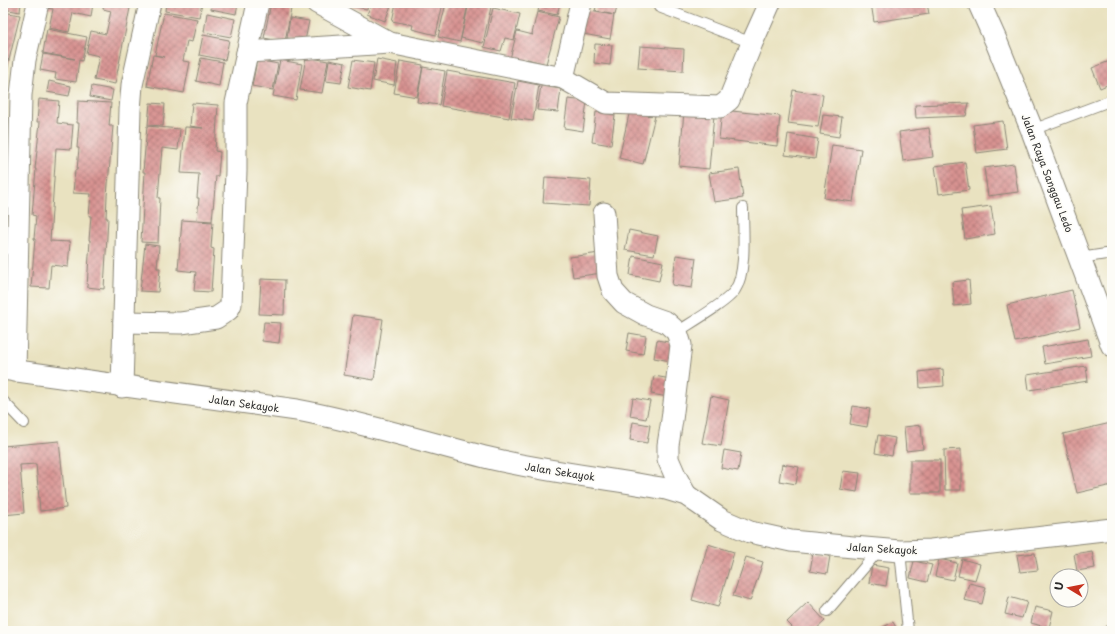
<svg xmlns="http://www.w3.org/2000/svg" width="1115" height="634" viewBox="0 0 1115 634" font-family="'Playpen Sans',sans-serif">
	<defs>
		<pattern id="building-cross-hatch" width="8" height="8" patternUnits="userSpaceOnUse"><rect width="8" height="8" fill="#d89391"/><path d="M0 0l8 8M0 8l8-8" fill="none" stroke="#af7877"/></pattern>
	</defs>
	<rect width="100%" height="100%" fill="#fdfcf7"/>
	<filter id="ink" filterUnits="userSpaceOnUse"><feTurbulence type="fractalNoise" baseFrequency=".025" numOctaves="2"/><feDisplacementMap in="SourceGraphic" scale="8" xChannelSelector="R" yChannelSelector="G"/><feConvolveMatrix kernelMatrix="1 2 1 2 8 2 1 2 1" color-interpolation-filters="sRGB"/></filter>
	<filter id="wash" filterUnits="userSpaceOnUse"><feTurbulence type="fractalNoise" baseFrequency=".012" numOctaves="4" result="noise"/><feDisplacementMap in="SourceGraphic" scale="16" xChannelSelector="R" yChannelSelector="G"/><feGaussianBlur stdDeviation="0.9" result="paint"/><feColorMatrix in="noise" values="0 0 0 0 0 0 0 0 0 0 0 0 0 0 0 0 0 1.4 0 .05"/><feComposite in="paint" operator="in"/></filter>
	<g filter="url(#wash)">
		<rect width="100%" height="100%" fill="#e9e2c0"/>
		<g id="blocks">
			<!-- building -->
			<g fill="url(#building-cross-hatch)">
				<polygon points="3,3 21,3 20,12 3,9"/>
				<polygon points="46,3 93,3 91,17 73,13 69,32 49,28 53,9 45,8"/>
				<polygon points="104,3 131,3 115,84 94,80 99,56 86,53 91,31 106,34 111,11 103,9"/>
				<polygon points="166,3 202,3 199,17 165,11"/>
				<polygon points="212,3 238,3 236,14 211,9"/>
				<polygon points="271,3 292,3 285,42 264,38"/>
				<polygon points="344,3 368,3 367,9 344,5"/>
				<polygon points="372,3 392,3 385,21 367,14"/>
				<polygon points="396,3 443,3 436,35 412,29 413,25 392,21"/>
				<polygon points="446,3 468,4 460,42 438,37"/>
				<polygon points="469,3 491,7 483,43 461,38"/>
				<polygon points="540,3 560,3 557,15 538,11"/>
				<polygon points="597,3 618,3 615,15 595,11"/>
				<polygon points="871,3 927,3 929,14 874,22"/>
				<polygon points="493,8 520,14 514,40 505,38 501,51 484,47"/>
				<polygon points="583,10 614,15 610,39 578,33"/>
				<polygon points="3,12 20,15 9,60 3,59"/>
				<polygon points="537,12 559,17 546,64 527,59 526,63 510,59 517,31 533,35 532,34"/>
				<polygon points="164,13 197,19 192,42 187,41 183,61 190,62 184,93 147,86 153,55 165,57 155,55"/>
				<polygon points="207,13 235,19 231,37 204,32"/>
				<polygon points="290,18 309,21 305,41 287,38"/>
				<polygon points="47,29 87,37 82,61 79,60 76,82 55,79 56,73 40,70 43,54 75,59 43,53"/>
				<polygon points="203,35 229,40 225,60 199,55"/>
				<polygon points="595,44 612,45 610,65 594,63"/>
				<polygon points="640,46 684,49 683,71 638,68"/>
				<polygon points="306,57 328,61 322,93 300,90"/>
				<polygon points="201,58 223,62 219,86 196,81"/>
				<polygon points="3,59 9,60 5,83 3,83"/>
				<polygon points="377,59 397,63 394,85 373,81"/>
				<polygon points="257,60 278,64 273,90 252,86"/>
				<polygon points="280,60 302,64 296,100 273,96"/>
				<polygon points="329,60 345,63 341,83 326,81"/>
				<polygon points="353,60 374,63 370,91 348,87"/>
				<polygon points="1112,60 1112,83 1100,88 1092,68"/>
				<polygon points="400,61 423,65 417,97 394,93"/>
				<polygon points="423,67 445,71 439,105 417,102"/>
				<polygon points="447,71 515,83 509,118 441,106"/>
				<polygon points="49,81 71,86 69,96 47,92"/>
				<polygon points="518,81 539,85 533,121 511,118"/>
				<polygon points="92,86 113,90 111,101 90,97"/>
				<polygon points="541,86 561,89 558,112 537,110"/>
				<polygon points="793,90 823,95 818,127 788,123"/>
				<polygon points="39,99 59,101 57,123 73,125 71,149 56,148 50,241 70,242 68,267 51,265 49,288 31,287 35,239 34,239 36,216 32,215 36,169 35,169 40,122 37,122"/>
				<polygon points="568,99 587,101 583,131 564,128"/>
				<polygon points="78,101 111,103 109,126 113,126 107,196 106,218 108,218 104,289 87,287 90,240 89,240 91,216 89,216 91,194 73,193 75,170 77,170 79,148 77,148 79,123 77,123"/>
				<polygon points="150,103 165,104 163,126 148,125"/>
				<polygon points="192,103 218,105 215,151 220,152 218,176 216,176 212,221 197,220 199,198 197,198 199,174 181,173 185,127 203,128 190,126"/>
				<polygon points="969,103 966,116 916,118 915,105"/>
				<polygon points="630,110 655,116 643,164 619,158"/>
				<polygon points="722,110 780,116 777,146 719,139"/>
				<polygon points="596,112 615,115 611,145 592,142"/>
				<polygon points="684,112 714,115 709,169 679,166"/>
				<polygon points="823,115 842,117 839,137 820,134"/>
				<polygon points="1003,121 1007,149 977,153 973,125"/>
				<polygon points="147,126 180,129 178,150 162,148 158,198 160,198 158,243 141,242 145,172 143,172"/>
				<polygon points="929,128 933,157 903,161 899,132"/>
				<polygon points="788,134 818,139 815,159 785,155"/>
				<polygon points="832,145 861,149 853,202 824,198"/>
				<polygon points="965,162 969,190 939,194 935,166"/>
				<polygon points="1014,164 1018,192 988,196 984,168"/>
				<polygon points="739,169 743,198 714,202 709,173"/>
				<polygon points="545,177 591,180 589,206 543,203"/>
				<polygon points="991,206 995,234 965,239 961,210"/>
				<polygon points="182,220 213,222 211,248 214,249 211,292 194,291 196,272 178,270"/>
				<polygon points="629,230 658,236 654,255 625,250"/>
				<polygon points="145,244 159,246 157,268 160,268 158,292 140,291"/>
				<polygon points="600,253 602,273 573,277 570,257"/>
				<polygon points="676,255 696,258 692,288 672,285"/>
				<polygon points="633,256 663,262 659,281 630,275"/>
				<polygon points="261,279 285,280 284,315 259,314"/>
				<polygon points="969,280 971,304 954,306 952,282"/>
				<polygon points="1072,290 1080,327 1015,342 1007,305"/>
				<polygon points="353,315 383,319 374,380 344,375"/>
				<polygon points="264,322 281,323 279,343 262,341"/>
				<polygon points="629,333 646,336 643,354 626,351"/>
				<polygon points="1088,339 1091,356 1045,364 1042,347"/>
				<polygon points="657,340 674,343 671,361 654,358"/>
				<polygon points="1086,366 1088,381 1029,390 1027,375"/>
				<polygon points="943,369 944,386 920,388 919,372"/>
				<polygon points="654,376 671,379 668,397 651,394"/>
				<polygon points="711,396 729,400 721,446 702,443"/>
				<polygon points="633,398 650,401 646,419 630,416"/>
				<polygon points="853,406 870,409 867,427 850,424"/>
				<polygon points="633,422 650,425 647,443 630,440"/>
				<polygon points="1111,423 1112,428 1112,485 1077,493 1063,434"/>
				<polygon points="921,425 923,449 906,451 904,427"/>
				<polygon points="878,435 895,438 892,456 875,453"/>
				<polygon points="59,441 66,508 40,511 36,464 20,465 24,513 3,515 3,446"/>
				<polygon points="961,449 961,490 945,490 944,450"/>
				<polygon points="724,450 741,453 738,471 721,468"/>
				<rect x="910" y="460" width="30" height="33"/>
				<polygon points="782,464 799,467 796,484 779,481"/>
				<polygon points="843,471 860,473 857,492 840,489"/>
				<polygon points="708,544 734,552 718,607 692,600"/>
				<polygon points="1092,551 1095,568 1077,571 1074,554"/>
				<polygon points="813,553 830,556 827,574 810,571"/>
				<polygon points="1035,553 1038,570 1020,572 1017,555"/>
				<polygon points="746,557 763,562 750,601 733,596"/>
				<polygon points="939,559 957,563 953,580 935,576"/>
				<polygon points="962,559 980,564 975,580 958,576"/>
				<polygon points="914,561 932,565 927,582 910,578"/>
				<polygon points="872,565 889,568 886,586 869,583"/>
				<polygon points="969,583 986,587 982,604 964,600"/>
				<polygon points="1009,597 1027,602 1022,618 1005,614"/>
				<polygon points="808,602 825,621 814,631 796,631 787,622"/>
				<polygon points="1035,607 1053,611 1049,628 1031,623"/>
				<polygon points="893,622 898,631 876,631"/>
			</g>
		</g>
	</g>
	<g filter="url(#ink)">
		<use href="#blocks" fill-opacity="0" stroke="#8a8676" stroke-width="1"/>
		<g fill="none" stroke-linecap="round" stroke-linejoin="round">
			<defs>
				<g id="service">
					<polyline points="659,7 752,43"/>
					<polyline points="1032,130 1112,100"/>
					<polyline points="1080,258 1106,254"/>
					<path d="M 677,332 C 689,324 729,301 735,290 C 747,272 743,230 743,208"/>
					<polyline points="3,401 24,423"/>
					<polyline points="900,551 908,631"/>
					<polyline points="827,611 879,550"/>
					<polyline points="1109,631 1112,630"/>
				</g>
				<g id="minor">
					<polyline points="317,3 390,43 563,78 606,103 720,107 729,100 752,43 770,3"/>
					<polyline points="247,52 390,43"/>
					<polyline points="563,78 581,3"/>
					<polyline points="604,213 608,276 613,291 624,303 646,315 666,322 677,332 681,345 672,420 668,445 668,459 675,475 686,495"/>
					<polyline points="124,322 181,323 216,318 228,310 231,304 236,171 236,103 258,3"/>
					<path d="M 3,369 L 297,410 C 362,422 425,442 489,458 C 547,472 607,478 666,489 L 686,495 L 722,520 L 750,532 L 791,541 L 853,547 L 900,551 L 931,550 L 1112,529"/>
					<polyline points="15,371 21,95 25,60 38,3"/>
					<polyline points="122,387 130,110 132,85 150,3"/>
				</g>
				<polyline id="trunk" points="979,3 996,41 1032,130 1112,345"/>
			</defs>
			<!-- service casing -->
			<use href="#service" stroke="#8a8676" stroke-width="12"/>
			<!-- minor casing -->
			<use href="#minor" stroke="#8a8676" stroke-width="23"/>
			<!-- trunk casing -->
			<use href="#trunk" stroke="#8a8676" stroke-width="24"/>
			<!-- service -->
			<use href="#service" stroke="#fff" stroke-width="10"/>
			<!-- minor -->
			<use href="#minor" stroke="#fff" stroke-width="21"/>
			<!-- trunk -->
			<use href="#trunk" stroke="#fff" stroke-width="22"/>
		</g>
	</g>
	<g text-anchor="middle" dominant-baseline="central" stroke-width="3.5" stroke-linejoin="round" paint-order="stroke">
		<!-- street labels -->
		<g font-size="10" fill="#2b2b2b" stroke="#fdfcf7">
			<text transform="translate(1048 173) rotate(69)">Jalan Raya Sanggau Ledo</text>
			<text transform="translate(244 403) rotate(8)">Jalan Sekayok</text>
			<text transform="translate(560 471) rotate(9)">Jalan Sekayok</text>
			<text transform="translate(882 548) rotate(3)">Jalan Sekayok</text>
		</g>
	</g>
	<!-- margin -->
	<rect width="1115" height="634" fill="none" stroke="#fdfcf7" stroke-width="16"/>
	<!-- north arrow -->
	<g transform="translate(1069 588) rotate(280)"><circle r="19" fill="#fdfcf7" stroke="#a9a8a5"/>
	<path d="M0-3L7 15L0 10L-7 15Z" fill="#c8321e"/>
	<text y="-6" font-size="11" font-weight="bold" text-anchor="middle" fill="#2b2b2b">U</text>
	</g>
</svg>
